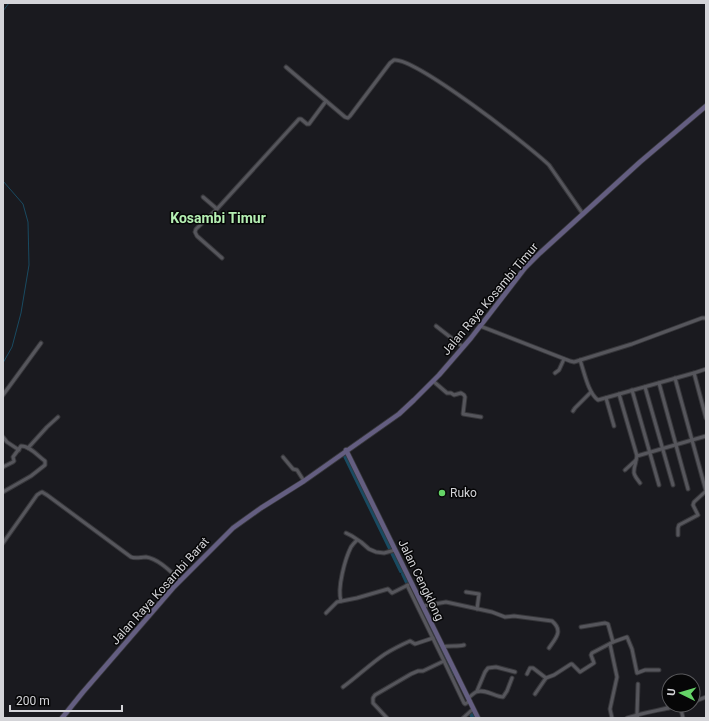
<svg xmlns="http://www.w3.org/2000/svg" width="709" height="721" viewBox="0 0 709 721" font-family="Roboto,sans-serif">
	<rect width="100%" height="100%" fill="#1a1a1f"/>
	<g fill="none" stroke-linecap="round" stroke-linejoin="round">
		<!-- stream -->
		<g stroke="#194a61" stroke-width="1">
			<polyline points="3,11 9,3"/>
			<polyline points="3,181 23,204 28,222 29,265 21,313 12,347 3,363"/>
		</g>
		<!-- canal -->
		<g stroke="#194a61" stroke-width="4">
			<polyline points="345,456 401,571"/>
			<polyline points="403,574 409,587"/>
			<polyline points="416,600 442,652"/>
			<polyline points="444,655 452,676"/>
			<polyline points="470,712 473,718"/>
		</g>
		<defs>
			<g id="minor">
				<path d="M 286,67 L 345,117 L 348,118 L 350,116 L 390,63 L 394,60 C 416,58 528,145 549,165 L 583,214"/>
				<polyline points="203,197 217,209"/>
				<polyline points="222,258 197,236 195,232 196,229 217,209 299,119 301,119 307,124 309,124 326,101"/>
				<polyline points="436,326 463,347"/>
				<polyline points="480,326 570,361 574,362 632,344 702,318 706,318"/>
				<path d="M 580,360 C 584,371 588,393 598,400 L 694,373 L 706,369"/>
				<polyline points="555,373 559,370 564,359"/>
				<polyline points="694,373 706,418"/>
				<polyline points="675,378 706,491 694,502 693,505 698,515 679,525 678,528 678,535"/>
				<polyline points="433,381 447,393 451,393 454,395 461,393 464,395 465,397 463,414 481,417"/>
				<polyline points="659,383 688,489"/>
				<polyline points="645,387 673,485"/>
				<polyline points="632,390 659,485"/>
				<polyline points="619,394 637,456"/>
				<polyline points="3,395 41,343"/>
				<polyline points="606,398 614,426"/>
				<polyline points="573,411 575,408 591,392"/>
				<polyline points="3,437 7,442 19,450"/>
				<polyline points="28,448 47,427 58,417"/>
				<polyline points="283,457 293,469 297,470 304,481"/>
				<path d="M 636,460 C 636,464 634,466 634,471 C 633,475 638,480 640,483"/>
				<path d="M 3,467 L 13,462 L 14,461 L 13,457 L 21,446 C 30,446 38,456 45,461 L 45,465 L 31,476 L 3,492"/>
				<polyline points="625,470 636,460 637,456 706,436"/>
				<polyline points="346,533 352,536 361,542 369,549 376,552 384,553 395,550"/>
				<path d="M 3,543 L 37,495 L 40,493 L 42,492 L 47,495 L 131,557 C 136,559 141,557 146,557 C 159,559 171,572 180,580"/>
				<polyline points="407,585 444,661 464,703 465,704 470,701"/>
				<polyline points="466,592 479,594 477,609"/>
				<path d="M 341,601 C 337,588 345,559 351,547 C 353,544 355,542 357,540"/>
				<path d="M 423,606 L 446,602 L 492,612 L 505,617 L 514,616 L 552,621 C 564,631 555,639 549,648"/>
				<polyline points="326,613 337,602 357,598 388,589 392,593 408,585"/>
				<polyline points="581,627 605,623 608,624 613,642"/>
				<polyline points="610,644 617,677 610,709 612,718"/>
				<path d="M 443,647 C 450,645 457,647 464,645"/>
				<polyline points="527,674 530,668 533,668 546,678"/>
				<polyline points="638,684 637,715 638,718"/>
				<polyline points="667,685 668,708"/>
				<path d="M 343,687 C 357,677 370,664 385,654 C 393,649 401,645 410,641 L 415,644 L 433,638"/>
				<polyline points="477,691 485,672 488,668 496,667 515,672"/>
				<polyline points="535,694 546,678 554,675 571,664 572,664 580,672 594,663 591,655 592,653 613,642 627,637 632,649 637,673 645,670 659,670"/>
				<path d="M 468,698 C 471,696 474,693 476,692 C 485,688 495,697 503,697 L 507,691 L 512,678"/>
				<polyline points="693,702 706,697"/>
				<polyline points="680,705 683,718"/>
				<polyline points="387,718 373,703 373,698 375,695 411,674 418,671 423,671 444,661"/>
				<polyline points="463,718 473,709"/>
				<path d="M 627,718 C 644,712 663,710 680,705"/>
			</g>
			<g id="secondary">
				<polyline points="346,450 478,718"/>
				<polyline points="62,718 83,692 141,625 173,588 233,528 261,508 304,481 399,414 414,400 439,375 471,338 525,268 540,253 640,162 706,106"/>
			</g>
		</defs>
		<!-- minor casing -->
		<use href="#minor" stroke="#37373b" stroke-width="5"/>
		<!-- secondary casing -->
		<use href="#secondary" stroke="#37373b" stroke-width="6"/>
		<!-- minor -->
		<use href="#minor" stroke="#56565c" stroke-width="3"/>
		<!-- secondary -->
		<use href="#secondary" stroke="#645e81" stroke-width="4.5"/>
	</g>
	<!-- markers -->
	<circle fill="#65d467" stroke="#060607" stroke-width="1.5" cx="442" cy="493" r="4"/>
	<g text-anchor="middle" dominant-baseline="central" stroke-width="3" stroke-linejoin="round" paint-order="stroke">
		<!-- street labels -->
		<g font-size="12" fill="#d4d4d8" stroke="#060607">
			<text transform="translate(490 299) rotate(-50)">Jalan Raya Kosambi Timur</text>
			<text transform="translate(421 580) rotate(64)">Jalan Cengklong</text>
			<text transform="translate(160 591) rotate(-48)">Jalan Raya Kosambi Barat</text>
		</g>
		<!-- poi labels -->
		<g font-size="12" fill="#d4d4d8" stroke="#060607" text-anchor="start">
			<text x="450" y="493">Ruko</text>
		</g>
		<!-- quarter labels -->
		<g font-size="14" font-weight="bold" fill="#b5efb3" stroke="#060607">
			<text x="218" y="218">Kosambi Timur</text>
		</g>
	</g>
	<!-- border -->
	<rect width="709" height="721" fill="none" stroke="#d4d4d8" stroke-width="8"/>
	<!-- north arrow -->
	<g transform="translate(681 693) rotate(275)"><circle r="19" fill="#060607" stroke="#58585b"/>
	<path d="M0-3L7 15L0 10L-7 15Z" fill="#65d467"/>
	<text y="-6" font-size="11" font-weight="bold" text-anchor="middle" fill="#d4d4d8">U</text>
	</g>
	<!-- scale -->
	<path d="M10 705v6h112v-6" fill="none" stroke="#d4d4d8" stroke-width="2"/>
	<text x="16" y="705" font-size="12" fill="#d4d4d8" stroke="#060607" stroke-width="3" paint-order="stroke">200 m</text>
</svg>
